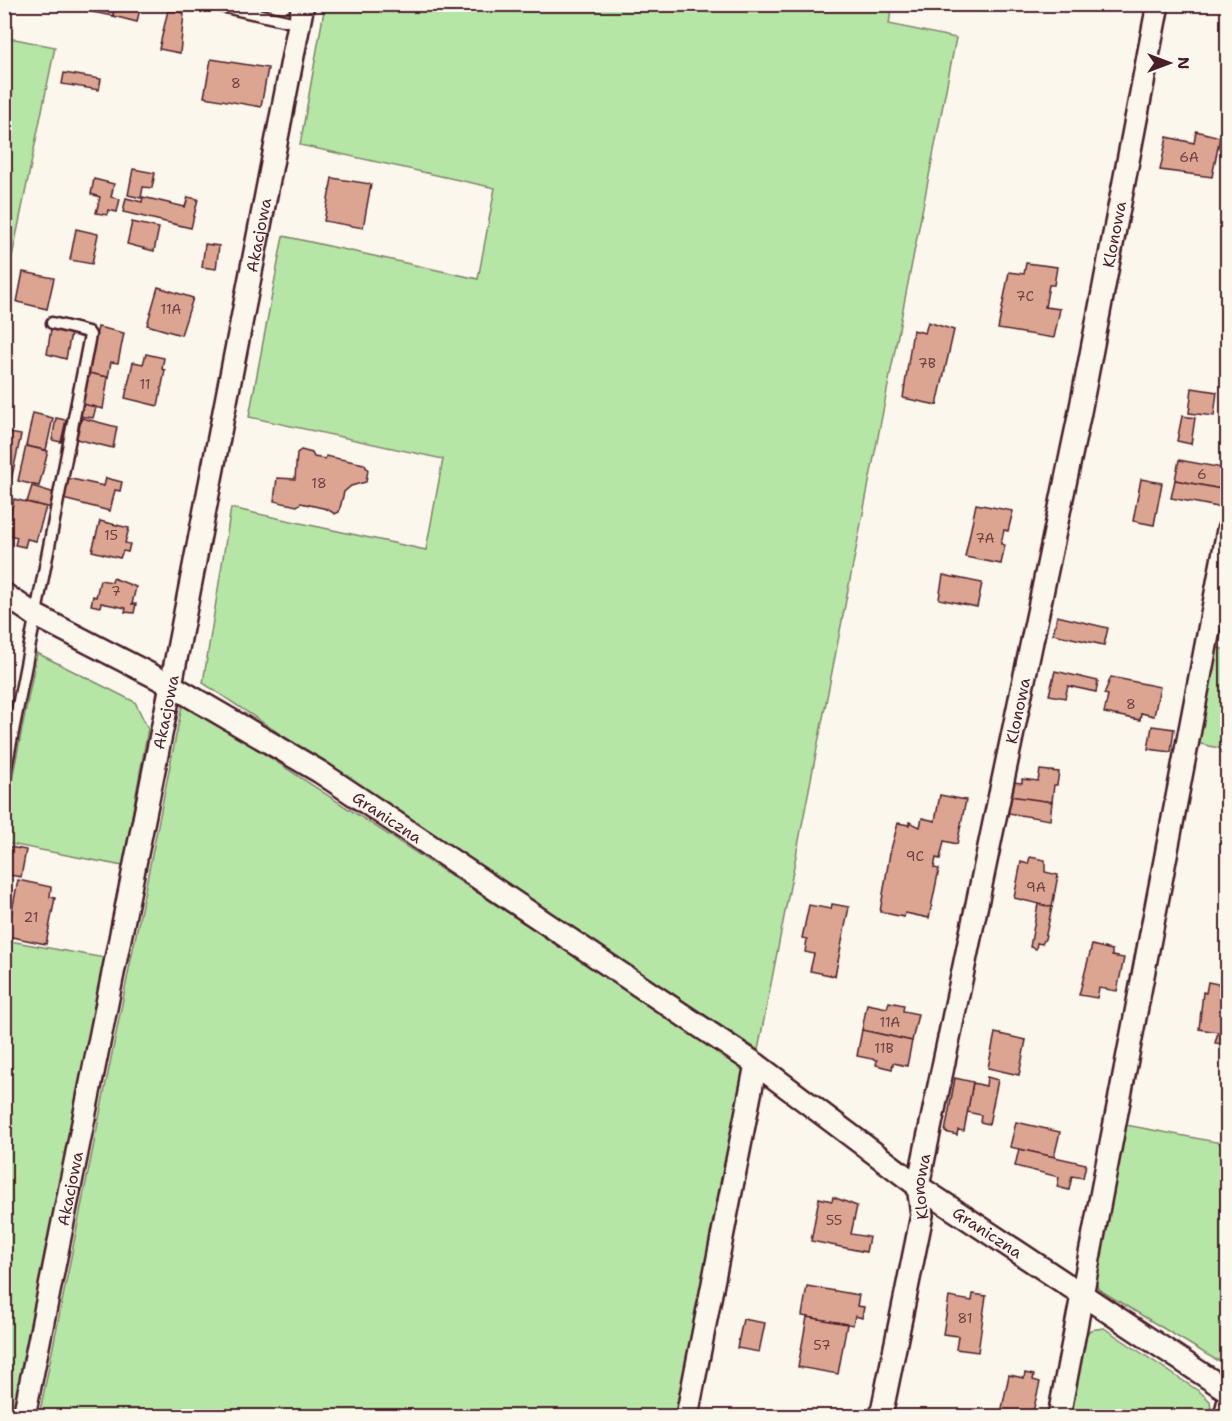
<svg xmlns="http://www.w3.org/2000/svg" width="1232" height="1421" viewBox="0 0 1232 1421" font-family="'Shantell Sans',sans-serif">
	<rect width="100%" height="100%" fill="#fbf7ec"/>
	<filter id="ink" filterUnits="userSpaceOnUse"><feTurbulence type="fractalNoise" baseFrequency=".0167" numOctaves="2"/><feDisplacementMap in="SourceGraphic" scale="12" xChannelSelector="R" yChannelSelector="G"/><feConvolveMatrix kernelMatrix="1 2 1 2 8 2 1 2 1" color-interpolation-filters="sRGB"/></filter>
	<g filter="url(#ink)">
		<!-- green -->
		<g fill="#b5e6a6" stroke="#808268" stroke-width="1.5">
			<polygon points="520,4 892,5 889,24 956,38 758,1050 203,683 231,508 426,550 443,459 249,417 283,236 478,279 495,188 300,145 325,5"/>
			<polygon points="5,37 55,47 5,291 4,37"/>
			<polygon points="1214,647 1227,650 1227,750 1196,743"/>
			<polygon points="37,653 135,702 148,729 123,866 5,843 5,815"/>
			<polygon points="183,701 748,1069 678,1416 39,1416"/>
			<polygon points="4,940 105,958 13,1416 4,1416"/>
			<polygon points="1126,1125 1227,1144 1228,1335 1222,1360 1216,1360 1098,1289 1095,1276"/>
			<polygon points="1104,1328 1200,1392 1210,1401 1212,1416 1069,1416 1084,1338 1090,1330"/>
		</g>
		<!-- building -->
		<g fill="#dba591" stroke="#4a1f2b" stroke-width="1.5">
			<polygon points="93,4 115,4 113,16 91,12"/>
			<polygon points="115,4 141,4 137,22 113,16"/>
			<polygon points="168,10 184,13 180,53 159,49"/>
			<polygon points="211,59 268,68 261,107 204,97"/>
			<polygon points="64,73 101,79 99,90 62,84"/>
			<polygon points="1196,131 1220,137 1212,177 1160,170 1167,137 1194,143"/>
			<polygon points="133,169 155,173 152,188 143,187 141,198 128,195"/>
			<polygon points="332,178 371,184 363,228 324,221"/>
			<polygon points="94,179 114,184 111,197 120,199 117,212 108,210 107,215 96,213 100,197 91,194"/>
			<polygon points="143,197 185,207 188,197 198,199 191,228 123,212 126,198 142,202"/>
			<polygon points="132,222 159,228 154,251 127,244"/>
			<polygon points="76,229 98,234 92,264 70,260"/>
			<polygon points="205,244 219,246 216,269 202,267"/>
			<polygon points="1026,263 1057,267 1054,285 1049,285 1045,307 1060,309 1054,338 998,329 1009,272 1024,274"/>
			<polygon points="23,272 54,278 47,309 17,302"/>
			<polygon points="158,287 193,298 181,335 147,325"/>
			<polygon points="928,322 954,330 937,405 903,398 913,330 925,333"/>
			<polygon points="98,327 124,333 118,363 111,362 108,377 88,373"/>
			<polygon points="51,329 71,333 66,359 47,354"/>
			<polygon points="146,354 164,358 162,369 165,370 158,406 125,398 133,362 143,364"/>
			<polygon points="88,373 108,377 103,409 82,404"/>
			<polygon points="1192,388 1217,392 1214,416 1189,413"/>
			<polygon points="82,404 96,407 93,418 79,416"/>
			<polygon points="33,413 53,418 46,450 26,446"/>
			<polygon points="1182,416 1195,418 1191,444 1177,441"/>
			<polygon points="56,418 66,420 61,442 52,440"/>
			<polygon points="82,418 117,427 113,448 76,439"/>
			<polygon points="4,432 21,435 6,503 4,502"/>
			<polygon points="26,446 48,451 39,486 18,481"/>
			<polygon points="301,450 312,453 314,457 325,459 326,456 364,464 368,470 366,482 351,486 344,492 339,512 335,514 327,509 301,503 297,506 274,501 277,478 295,479 297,453"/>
			<polygon points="1179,460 1228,469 1226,490 1175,480"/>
			<polygon points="67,478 104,486 106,478 122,482 120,491 115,490 110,511 63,499"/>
			<polygon points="1141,479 1162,483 1154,525 1133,521"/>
			<polygon points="1175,480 1226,490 1223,508 1171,498"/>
			<polygon points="32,486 55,493 52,508 27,502"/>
			<polygon points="14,499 46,507 36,541 27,539 25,547 15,545 17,537 6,534"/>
			<polygon points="976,504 1013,511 1008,531 1004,530 1001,544 1005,545 1001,564 965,557"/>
			<polygon points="100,521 129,528 125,543 130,544 128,552 123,551 120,558 92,551"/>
			<polygon points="943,575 982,583 977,607 939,599"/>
			<polygon points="113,578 136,587 132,604 136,604 134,613 125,612 126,608 101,603 100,607 91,605 93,596 96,597 100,580 112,582"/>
			<polygon points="1057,616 1108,628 1104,645 1053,634"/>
			<polygon points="1055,671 1098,681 1096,692 1068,686 1065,698 1049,695"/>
			<polygon points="1111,677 1160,687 1154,716 1141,713 1140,720 1104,713 1108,695 1104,694"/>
			<polygon points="1152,726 1174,729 1171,752 1148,749"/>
			<polygon points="1040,770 1059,772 1057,785 1054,785 1052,802 1011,797 1013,782 1022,783 1022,779 1038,781"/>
			<polygon points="940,795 966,800 957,844 944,841 940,859 936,858 934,868 939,869 929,918 905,913 904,917 880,912 890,853 898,823 909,825 909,822 920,827 922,818 935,821"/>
			<polygon points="1010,796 1052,802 1050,820 1008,813"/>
			<polygon points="5,846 26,850 21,877 4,874"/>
			<polygon points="1030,857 1045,860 1045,872 1058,875 1052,907 1014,898 1021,862 1028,864"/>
			<polygon points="18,880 51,887 50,897 55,898 46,944 7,936"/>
			<polygon points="832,904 849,907 835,976 810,971 814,954 805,952 807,939 802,938 809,905 831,909"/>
			<polygon points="1038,904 1052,907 1045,939 1042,944 1037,943 1036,949 1030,947"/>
			<polygon points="1092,945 1112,950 1112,956 1124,958 1117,991 1099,988 1097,998 1079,995"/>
			<polygon points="1208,982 1228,986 1228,1045 1215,1043 1218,1032 1199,1029 1203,992 1206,993"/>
			<polygon points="889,1002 904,1005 903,1011 918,1014 912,1041 862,1030 867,1004 887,1008"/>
			<polygon points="862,1030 912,1041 907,1066 893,1063 892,1069 876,1065 877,1060 857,1056"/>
			<polygon points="995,1033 1026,1040 1019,1075 988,1068"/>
			<polygon points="987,1077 998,1080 989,1124 980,1122 981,1115 967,1112 973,1083 986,1086"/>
			<polygon points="955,1078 973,1082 964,1131 958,1130 957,1135 945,1132"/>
			<polygon points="1016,1122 1060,1132 1054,1157 1010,1147"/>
			<polygon points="1019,1149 1086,1164 1083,1178 1072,1176 1069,1190 1057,1187 1059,1177 1015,1166"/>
			<polygon points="833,1197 857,1206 851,1234 869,1237 866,1252 811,1241 819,1198 832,1201"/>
			<polygon points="807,1286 859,1295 857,1306 864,1307 862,1318 855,1316 853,1325 802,1316"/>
			<polygon points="973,1294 986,1296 978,1352 956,1349 958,1336 943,1334 949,1297 972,1301"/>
			<polygon points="807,1317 847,1324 838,1374 798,1367"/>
			<polygon points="743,1319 765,1323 759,1352 737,1348"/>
			<polygon points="1025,1373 1034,1375 1033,1380 1040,1382 1032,1416 1001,1413 1009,1375 1024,1378"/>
		</g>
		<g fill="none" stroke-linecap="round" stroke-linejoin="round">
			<defs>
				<g id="lane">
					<polyline points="212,4 287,21"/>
					<polyline points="4,778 90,335 88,332 52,323"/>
				</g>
				<g id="street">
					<path id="s1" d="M 4,594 L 35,615 L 171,685 L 320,772 L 756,1064 L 918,1186 L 1228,1391"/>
					<path id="s2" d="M 24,1416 L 171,685 L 303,4"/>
					<polyline points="687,1416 756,1064"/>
					<path id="s3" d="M 881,1416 L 922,1215 L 918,1186 L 1080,412 L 1158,4"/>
					<polyline points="1059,1416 1228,530"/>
					<polyline points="1225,1416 1228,1404"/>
				</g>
			</defs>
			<!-- lane casing -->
			<use href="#lane" stroke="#4a1f2b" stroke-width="15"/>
			<!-- street casing -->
			<use href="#street" stroke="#4a1f2b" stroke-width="26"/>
			<!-- lane -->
			<use href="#lane" stroke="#fbf7ec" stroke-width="10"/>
			<!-- street -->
			<use href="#street" stroke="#fbf7ec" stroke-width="21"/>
		</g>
	</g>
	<g text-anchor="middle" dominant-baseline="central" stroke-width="4.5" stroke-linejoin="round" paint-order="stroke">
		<!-- number labels -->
		<g font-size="14" fill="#6e4044">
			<text x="236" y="83">8</text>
			<text x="1189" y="157">6A</text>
			<text x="1025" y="296">7C</text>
			<text x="171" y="309">11A</text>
			<text x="927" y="363">7B</text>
			<text x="145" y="384">11</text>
			<text x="1202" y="474">6</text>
			<text x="319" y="483">18</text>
			<text x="111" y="535">15</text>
			<text x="985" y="538">7A</text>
			<text x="116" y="591">7</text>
			<text x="1131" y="704">8</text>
			<text x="915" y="856">9C</text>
			<text x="1036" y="887">9A</text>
			<text x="31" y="917">21</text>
			<text x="890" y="1022">11A</text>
			<text x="884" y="1048">11B</text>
			<text x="834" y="1220">55</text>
			<text x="965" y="1318">81</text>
			<text x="822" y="1345">57</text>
		</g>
		<!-- street labels -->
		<g font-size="16" fill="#4a1f2b" stroke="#fbf7ec">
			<text stroke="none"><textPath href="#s2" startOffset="1204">Akacjowa</textPath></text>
			<text stroke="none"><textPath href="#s3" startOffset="1206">Klonowa</textPath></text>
			<text stroke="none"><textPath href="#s2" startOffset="718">Akacjowa</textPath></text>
			<text stroke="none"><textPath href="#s3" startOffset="720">Klonowa</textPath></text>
			<text stroke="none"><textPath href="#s1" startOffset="444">Graniczna</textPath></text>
			<text stroke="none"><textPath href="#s2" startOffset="232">Akacjowa</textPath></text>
			<text stroke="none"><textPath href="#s3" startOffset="234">Klonowa</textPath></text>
			<text stroke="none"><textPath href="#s1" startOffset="1174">Graniczna</textPath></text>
		</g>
	</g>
	<!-- margin -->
	<rect width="1232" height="1421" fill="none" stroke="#fbf7ec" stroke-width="24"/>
	<rect x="12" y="12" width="1208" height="1397" fill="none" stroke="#4a1f2b" stroke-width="2" filter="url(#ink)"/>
	<!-- north arrow -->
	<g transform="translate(1169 63) rotate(90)" stroke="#fbf7ec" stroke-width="4.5" paint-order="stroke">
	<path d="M0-4.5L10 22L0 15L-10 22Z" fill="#4a1f2b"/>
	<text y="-9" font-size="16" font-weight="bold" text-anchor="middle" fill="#4a1f2b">N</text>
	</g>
</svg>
